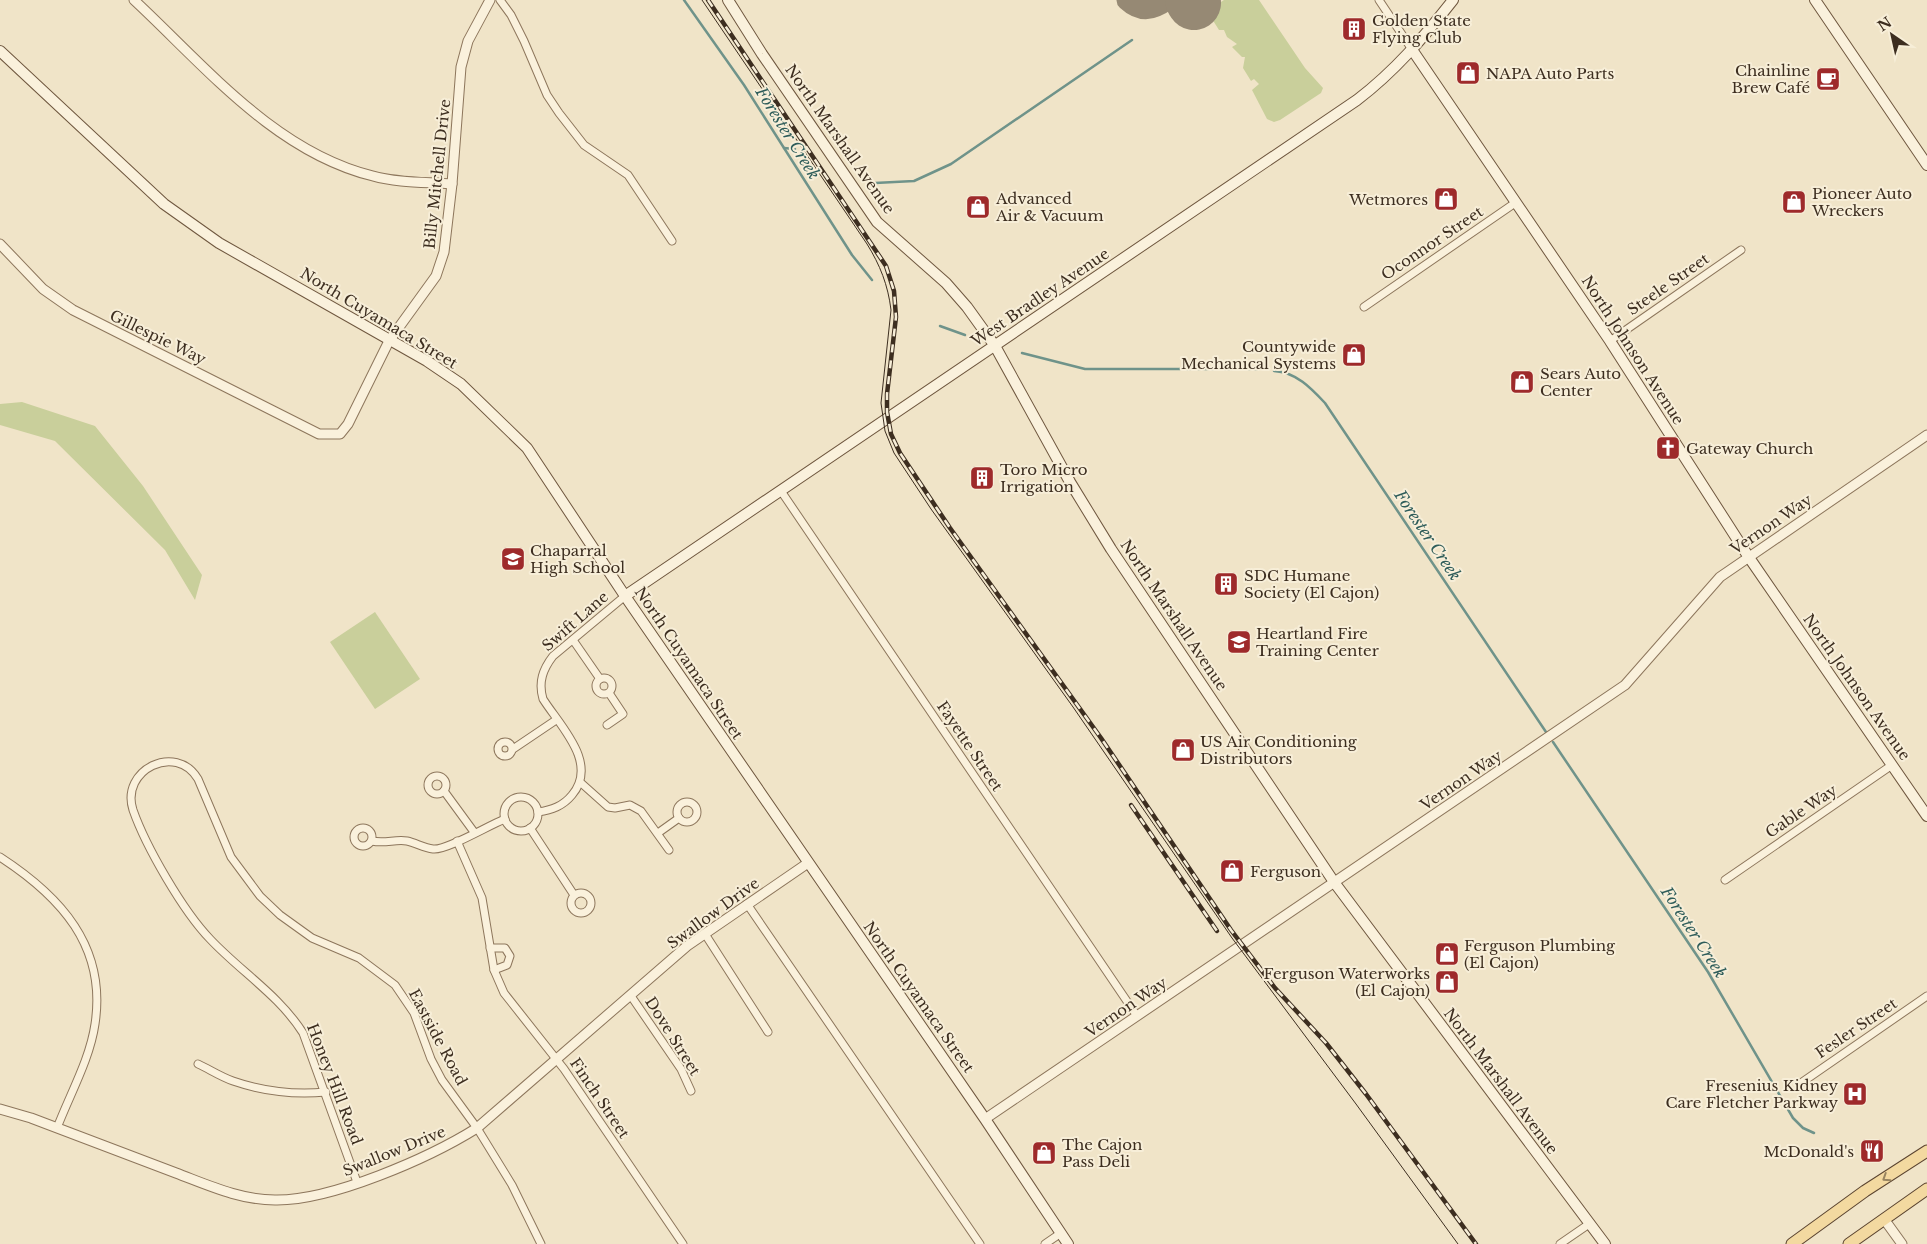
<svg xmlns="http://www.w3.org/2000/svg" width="1927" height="1244" viewBox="0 0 1927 1244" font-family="'Libre Baskerville',serif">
	<rect width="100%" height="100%" fill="#f0e4c8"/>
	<!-- green -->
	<g fill="#c9cf9b">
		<polygon points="1224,0 1259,0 1305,68 1323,88 1321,93 1280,120 1274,122 1267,119 1252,90 1259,84 1254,79 1251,81 1243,68 1245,57 1242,57 1232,47 1237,44 1227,37 1224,30 1219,30 1207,11"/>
		<polygon points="22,402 95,426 143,486 202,575 195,600 165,550 55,441 0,425 0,404"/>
		<polygon points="375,612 420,679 375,709 330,642"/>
	</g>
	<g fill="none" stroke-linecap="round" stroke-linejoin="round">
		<!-- stream -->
		<g stroke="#6f938a" stroke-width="2.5">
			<polyline points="684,0 744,85 852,255 872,280"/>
			<polyline points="784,148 795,149"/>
			<polyline points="875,183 914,181 951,164 1132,40"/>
			<polyline points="940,326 965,335"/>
			<polyline points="1022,353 1085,369 1259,369"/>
			<path d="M 1274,371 C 1296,372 1311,388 1325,403 L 1546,732"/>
			<polyline points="1553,742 1708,972 1793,1118 1803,1128 1814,1133"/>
		</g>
		<!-- taxiway -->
		<path stroke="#968974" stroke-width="21" d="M 1127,0 C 1141,13 1153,10 1167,0"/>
		<!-- runway -->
		<polyline stroke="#968974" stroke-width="54" points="1192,0 1194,3"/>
		<defs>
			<g id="minor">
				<polyline points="500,0 511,15 524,41 547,95 559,113 584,145 628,175 672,241"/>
				<polyline points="1379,0 1413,51"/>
				<polyline points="1364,307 1515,203"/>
				<polyline points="1610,341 1741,250"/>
				<polyline points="781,491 1137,1016"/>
				<polyline points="573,640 600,679"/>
				<circle cx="604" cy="686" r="8"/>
				<polyline points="607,725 623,714 609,693"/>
				<circle cx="505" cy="749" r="7"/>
				<polyline points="513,749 556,720"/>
				<circle cx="437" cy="785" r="9"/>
				<polyline points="580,782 608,807 615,808 630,805 641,811 669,850"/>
				<polyline points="444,791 474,832"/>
				<circle cx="521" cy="814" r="17"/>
				<circle cx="687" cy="812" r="10"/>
				<path d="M 538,812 C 552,810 563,806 572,795 C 599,763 560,726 543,699 C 538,682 543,669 553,656 L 625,596"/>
				<circle cx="363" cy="837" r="9"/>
				<polyline points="530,828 574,895"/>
				<polyline points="658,833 679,818"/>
				<path d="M 372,841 C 385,844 395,839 407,841 C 416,843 424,848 433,849 C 446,851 489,825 505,819"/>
				<polyline points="457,841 482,898 494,970 504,993 564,1069 683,1244"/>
				<path d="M 0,857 C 60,896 107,946 95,1024 C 90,1059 70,1094 57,1128"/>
				<polyline points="1725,880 1892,765"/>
				<circle cx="581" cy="903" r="10"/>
				<polyline points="747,904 980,1244"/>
				<polyline points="705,934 768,1032"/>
				<polyline points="490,948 505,948 510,956 507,965 494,970"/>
				<polyline points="631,996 681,1069 691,1091"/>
				<path d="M 198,1064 C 209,1069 221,1077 233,1081 C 262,1091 295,1095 326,1092"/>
				<polyline points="1801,1083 1927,996"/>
				<path d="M 357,1182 L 303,1033 C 279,995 241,972 210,939 C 183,911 146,847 133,810 C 120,770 176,742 198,779 L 231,857 L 260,896 L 280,915 L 312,938 L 359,958 L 395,985 L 414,1013 L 431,1059 L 442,1080 L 477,1128 L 512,1185 L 541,1244"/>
				<polyline points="1045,1244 1061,1233"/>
				<polyline points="1560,1244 1589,1224"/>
			</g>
			<g id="tertiary">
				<path d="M 134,0 C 205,66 275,152 373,176 C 398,183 426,182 452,184"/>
				<polyline points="0,244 43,289 73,310 319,434 340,434 348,424 389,341 436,276 444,252 452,184 461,67 468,41 490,0"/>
				<path d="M 0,1109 L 31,1118 C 79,1136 128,1155 176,1173 C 208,1185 240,1200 275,1200 C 331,1201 429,1158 477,1128 L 687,946 L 808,863"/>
				<polyline points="985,1119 1625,685 1720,577 1927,435"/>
				<polyline points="1884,1219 1902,1244"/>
			</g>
			<g id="secondary">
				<polyline points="728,0 762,54 877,222 946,283 967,307 995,346 1070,482 1111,549 1334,882 1605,1244"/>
				<polyline points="1815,0 1927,165"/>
				<polyline points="0,51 164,204 219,243 427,361 461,384 527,448 625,596 985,1119 1068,1244"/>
				<polyline points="1413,51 1610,341 1748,556 1927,816"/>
				<path d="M 625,596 L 1357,100 C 1395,71 1424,37 1453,0"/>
			</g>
			<g id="primary">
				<polyline points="1792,1244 1865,1191 1927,1151"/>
				<polyline points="1849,1244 1927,1189"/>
			</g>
		</defs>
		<!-- minor casing -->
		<use href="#minor" stroke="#8d765c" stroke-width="9"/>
		<!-- tertiary casing -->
		<use href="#tertiary" stroke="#8d765c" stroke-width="11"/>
		<!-- secondary casing -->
		<use href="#secondary" stroke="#6f573f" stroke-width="12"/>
		<!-- primary casing -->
		<use href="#primary" stroke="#5b4430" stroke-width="13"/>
		<!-- minor -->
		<use href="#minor" stroke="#faf1dc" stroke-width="7"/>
		<!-- tertiary -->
		<use href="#tertiary" stroke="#faf1dc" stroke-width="9"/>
		<!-- secondary -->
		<use href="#secondary" stroke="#faf1dc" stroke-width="10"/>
		<!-- primary -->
		<use href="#primary" stroke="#f3d9a0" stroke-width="11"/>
		<!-- tram -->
		<path stroke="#3d2e20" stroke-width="1" d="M 702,0 L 867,244 C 880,265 888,285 891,310 L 881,403 L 885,431 L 894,453 L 931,509 L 1073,707 L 1232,938 L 1356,1104 L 1458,1244"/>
		<defs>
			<g id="rail">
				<polyline points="708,0 886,266 894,291 896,317 887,394 887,412 891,434 900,453 950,528 1101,738 1231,930 1275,988 1326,1043 1366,1094 1476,1244"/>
				<polyline points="1131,805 1217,931"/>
			</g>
		</defs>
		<!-- rail casing -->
		<use href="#rail" stroke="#3d2e20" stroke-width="4.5"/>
		<!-- rail -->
		<use href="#rail" stroke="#f7eed8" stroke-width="2.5" stroke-dasharray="8" stroke-linecap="butt"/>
	</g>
	<!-- one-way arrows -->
	<defs><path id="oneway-chevron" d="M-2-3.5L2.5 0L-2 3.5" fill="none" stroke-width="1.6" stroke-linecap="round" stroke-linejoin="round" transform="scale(1.25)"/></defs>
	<use stroke="#988460" href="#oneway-chevron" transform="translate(1886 1178) rotate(147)"/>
	<!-- icons -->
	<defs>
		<symbol id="building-square" viewBox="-11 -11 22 22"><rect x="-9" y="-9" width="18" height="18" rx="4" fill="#9e2a2b" stroke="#f7eed8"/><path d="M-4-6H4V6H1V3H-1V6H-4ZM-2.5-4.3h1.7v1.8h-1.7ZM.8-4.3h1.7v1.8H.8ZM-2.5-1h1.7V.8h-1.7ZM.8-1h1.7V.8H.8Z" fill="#fff"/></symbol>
		<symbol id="shop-square" viewBox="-11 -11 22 22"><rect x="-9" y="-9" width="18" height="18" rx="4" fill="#9e2a2b" stroke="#f7eed8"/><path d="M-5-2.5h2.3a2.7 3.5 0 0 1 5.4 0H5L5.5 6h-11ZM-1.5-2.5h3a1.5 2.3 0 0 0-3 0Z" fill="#fff"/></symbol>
		<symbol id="cafe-square" viewBox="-11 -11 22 22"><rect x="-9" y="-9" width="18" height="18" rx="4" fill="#9e2a2b" stroke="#f7eed8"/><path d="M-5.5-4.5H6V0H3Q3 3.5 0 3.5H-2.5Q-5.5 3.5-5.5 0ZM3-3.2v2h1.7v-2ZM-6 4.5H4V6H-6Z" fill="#fff"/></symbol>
		<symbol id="church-square" viewBox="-11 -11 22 22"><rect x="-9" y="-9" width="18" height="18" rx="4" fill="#9e2a2b" stroke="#f7eed8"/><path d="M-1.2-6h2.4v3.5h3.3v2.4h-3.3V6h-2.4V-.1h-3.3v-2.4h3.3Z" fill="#fff"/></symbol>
		<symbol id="school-square" viewBox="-11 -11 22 22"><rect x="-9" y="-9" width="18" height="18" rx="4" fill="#9e2a2b" stroke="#f7eed8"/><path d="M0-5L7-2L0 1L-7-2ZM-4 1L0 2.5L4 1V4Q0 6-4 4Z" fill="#fff"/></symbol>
		<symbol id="hospital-square" viewBox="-11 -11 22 22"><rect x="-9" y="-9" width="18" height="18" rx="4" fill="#9e2a2b" stroke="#f7eed8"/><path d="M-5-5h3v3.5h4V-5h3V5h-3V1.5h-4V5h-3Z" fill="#fff"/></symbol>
		<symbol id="restaurant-square" viewBox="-11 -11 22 22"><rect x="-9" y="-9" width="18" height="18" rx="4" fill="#9e2a2b" stroke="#f7eed8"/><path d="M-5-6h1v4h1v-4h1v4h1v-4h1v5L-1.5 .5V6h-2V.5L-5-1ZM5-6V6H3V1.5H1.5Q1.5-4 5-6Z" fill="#fff"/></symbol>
	</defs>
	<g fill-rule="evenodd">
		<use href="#building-square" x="1340" y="15" width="28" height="28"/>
		<use href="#shop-square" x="1454" y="59" width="28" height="28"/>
		<use href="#cafe-square" x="1814" y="65" width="28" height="28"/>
		<use href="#shop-square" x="1432" y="185" width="28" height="28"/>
		<use href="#shop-square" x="1780" y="188" width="28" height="28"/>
		<use href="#shop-square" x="964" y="193" width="28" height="28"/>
		<use href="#shop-square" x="1340" y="341" width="28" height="28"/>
		<use href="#shop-square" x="1508" y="368" width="28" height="28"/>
		<use href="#church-square" x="1654" y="434" width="28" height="28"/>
		<use href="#building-square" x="968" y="464" width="28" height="28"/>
		<use href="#school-square" x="499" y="545" width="28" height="28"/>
		<use href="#building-square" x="1212" y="570" width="28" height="28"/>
		<use href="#school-square" x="1225" y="628" width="28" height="28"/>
		<use href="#shop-square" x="1169" y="736" width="28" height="28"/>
		<use href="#shop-square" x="1218" y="857" width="28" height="28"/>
		<use href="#shop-square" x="1433" y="940" width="28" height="28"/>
		<use href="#shop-square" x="1433" y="968" width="28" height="28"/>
		<use href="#hospital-square" x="1841" y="1080" width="28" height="28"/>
		<use href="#restaurant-square" x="1858" y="1137" width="28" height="28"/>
		<use href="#shop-square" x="1030" y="1139" width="28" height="28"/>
	</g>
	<g text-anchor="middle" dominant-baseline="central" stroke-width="4" stroke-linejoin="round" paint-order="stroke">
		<!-- poi labels -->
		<g font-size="15" fill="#3d2e20" stroke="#f7eed8" text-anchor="start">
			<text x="1372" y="20">Golden State<tspan x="1372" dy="17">Flying Club</tspan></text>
			<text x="1810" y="70" text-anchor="end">Chainline<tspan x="1810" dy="17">Brew Café</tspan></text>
			<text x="1486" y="73">NAPA Auto Parts</text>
			<text x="1812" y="193">Pioneer Auto<tspan x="1812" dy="17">Wreckers</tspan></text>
			<text x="996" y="198">Advanced<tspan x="996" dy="17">Air &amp; Vacuum</tspan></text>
			<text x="1428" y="199" text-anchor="end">Wetmores</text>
			<text x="1336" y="346" text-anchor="end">Countywide<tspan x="1336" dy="17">Mechanical Systems</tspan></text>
			<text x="1540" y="373">Sears Auto<tspan x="1540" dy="17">Center</tspan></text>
			<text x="1686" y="448">Gateway Church</text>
			<text x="1000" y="469">Toro Micro<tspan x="1000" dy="17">Irrigation</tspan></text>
			<text x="530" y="550">Chaparral<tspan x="530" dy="17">High School</tspan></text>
			<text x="1244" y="575">SDC Humane<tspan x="1244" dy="17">Society (El Cajon)</tspan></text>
			<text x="1256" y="633">Heartland Fire<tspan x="1256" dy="17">Training Center</tspan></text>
			<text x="1200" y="741">US Air Conditioning<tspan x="1200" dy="17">Distributors</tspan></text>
			<text x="1250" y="871">Ferguson</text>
			<text x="1464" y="945">Ferguson Plumbing<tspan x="1464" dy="17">(El Cajon)</tspan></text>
			<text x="1430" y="973" text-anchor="end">Ferguson Waterworks<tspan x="1430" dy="17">(El Cajon)</tspan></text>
			<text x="1838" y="1085" text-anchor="end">Fresenius Kidney<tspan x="1838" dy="17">Care Fletcher Parkway</tspan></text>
			<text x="1062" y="1144">The Cajon<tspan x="1062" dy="17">Pass Deli</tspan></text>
			<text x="1854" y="1151" text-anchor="end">McDonald's</text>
		</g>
		<!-- street labels -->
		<g font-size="15" fill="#3d2e20" stroke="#f7eed8">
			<text transform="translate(840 139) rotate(55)">North Marshall Avenue</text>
			<text transform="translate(437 174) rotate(-84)">Billy Mitchell Drive</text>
			<text transform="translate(1432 243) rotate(-34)">Oconnor Street</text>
			<text transform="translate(1668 284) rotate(-35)">Steele Street</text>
			<text transform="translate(1040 297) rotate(-34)">West Bradley Avenue</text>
			<text transform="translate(379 318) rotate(31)">North Cuyamaca Street</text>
			<text transform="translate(158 337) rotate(26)">Gillespie Way</text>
			<text transform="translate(1633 350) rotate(57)">North Johnson Avenue</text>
			<text transform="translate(1771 524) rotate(-34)">Vernon Way</text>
			<text transform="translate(1174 615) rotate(56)">North Marshall Avenue</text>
			<text transform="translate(575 621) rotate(-41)">Swift Lane</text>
			<text transform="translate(689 663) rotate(56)">North Cuyamaca Street</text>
			<text transform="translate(1857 687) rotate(55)">North Johnson Avenue</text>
			<text transform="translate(970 746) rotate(56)">Fayette Street</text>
			<text transform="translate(1461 780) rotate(-34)">Vernon Way</text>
			<text transform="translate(1801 811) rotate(-34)">Gable Way</text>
			<text transform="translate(713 913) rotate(-36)">Swallow Drive</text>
			<text transform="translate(919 997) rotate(55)">North Cuyamaca Street</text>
			<text transform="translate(1126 1007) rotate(-34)">Vernon Way</text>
			<text transform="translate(1856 1028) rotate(-34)">Fesler Street</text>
			<text transform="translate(673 1036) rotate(58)">Dove Street</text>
			<text transform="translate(438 1037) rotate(62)">Eastside Road</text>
			<text transform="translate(1501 1081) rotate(53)">North Marshall Avenue</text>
			<text transform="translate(335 1084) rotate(69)">Honey Hill Road</text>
			<text transform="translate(600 1098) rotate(56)">Finch Street</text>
			<text transform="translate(394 1151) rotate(-22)">Swallow Drive</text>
		</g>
		<!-- water labels -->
		<g font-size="16" font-style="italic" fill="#2f5d5a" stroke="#f7eed8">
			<text transform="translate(788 133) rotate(58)">Forester Creek</text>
			<text transform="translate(1428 535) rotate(56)">Forester Creek</text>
			<text transform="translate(1694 932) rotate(57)">Forester Creek</text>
		</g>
	</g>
	<!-- north arrow -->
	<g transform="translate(1892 35) rotate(326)" stroke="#f7eed8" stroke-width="4" paint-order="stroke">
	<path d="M0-4L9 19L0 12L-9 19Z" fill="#3d2e20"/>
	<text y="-8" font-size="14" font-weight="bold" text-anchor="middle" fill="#3d2e20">N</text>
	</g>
</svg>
